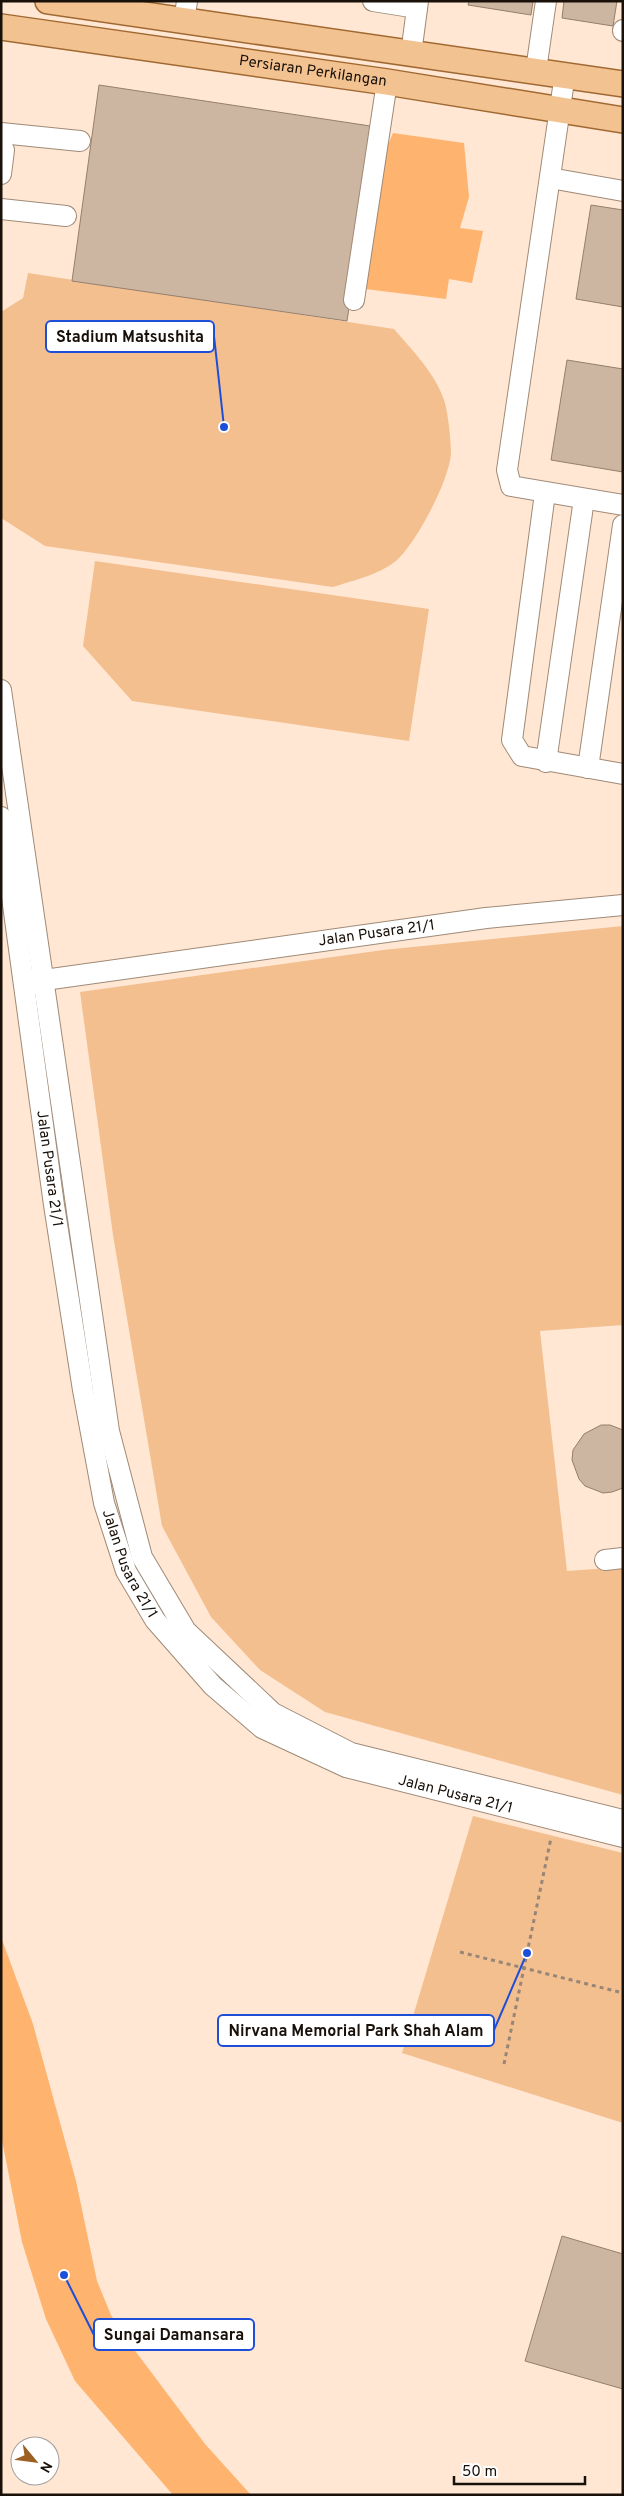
<svg xmlns="http://www.w3.org/2000/svg" width="624" height="2496" viewBox="0 0 624 2496" font-family="Overpass,sans-serif">
	<rect width="100%" height="100%" fill="#ffe7d3"/>
	<!-- green -->
	<g fill="#f4bf8f">
		<path d="M 28,273 L 394,329 C 412,350 435,373 444,400 C 448,411 451,441 451,453 C 450,479 418,539 399,558 C 383,574 354,580 333,587 L 45,546 L 1,518 L 1,312 L 23,298 Z"/>
		<polygon points="95,561 429,609 409,741 132,701 83,646"/>
		<polygon points="623,926 623,1325 540,1331 567,1571 623,1567 623,1795 325,1712 260,1670 211,1617 162,1526 113,1235 80,992 383,950"/>
		<polygon points="473,1816 623,1853 623,2123 402,2053"/>
	</g>
	<!-- water -->
	<g fill="#feb36f">
		<polygon points="393,133 464,143 469,197 460,228 483,231 472,283 449,279 446,299 357,288 377,171"/>
		<polygon points="1,1937 33,2024 76,2181 97,2281 111,2315 130,2344 205,2444 251,2495 173,2495 75,2381 46,2319 22,2242 1,2135"/>
	</g>
	<!-- building -->
	<g fill="#ccb6a2" stroke="#947f6d">
		<polygon points="469,1 533,1 531,15 468,5"/>
		<polygon points="564,1 617,1 613,26 562,18"/>
		<polygon points="99,85 377,127 347,321 72,281"/>
		<polygon points="591,205 623,210 623,307 576,299"/>
		<polygon points="567,360 623,369 623,472 551,460"/>
		<polygon points="601,1425 610,1425 623,1430 623,1488 612,1492 603,1493 585,1486 579,1479 572,1460 573,1450 584,1434"/>
		<polygon points="562,2236 623,2254 623,2389 525,2361"/>
	</g>
	<g fill="none" stroke-linecap="round" stroke-linejoin="round">
		<defs>
			<g id="minor">
				<polyline points="373,1 417,8"/>
				<polyline points="184,22 187,1"/>
				<polyline points="623,30 623,31"/>
				<polyline points="411,54 418,1"/>
				<polyline points="536,70 546,1"/>
				<polyline points="565,74 507,470 511,486 623,505"/>
				<polyline points="1,133 80,141"/>
				<polyline points="1,146 4,150 1,174"/>
				<polyline points="550,178 623,191"/>
				<polyline points="1,209 66,216"/>
				<polyline points="354,300 387,82"/>
				<polyline points="545,493 512,740 522,756 623,774"/>
				<polyline points="1,690 109,1431 142,1557 186,1631 273,1713 351,1753 623,1820"/>
				<polyline points="546,762 584,499"/>
				<polyline points="588,768 623,525"/>
				<path id="s1" d="M 1,817 L 54,1205 L 83,1390 L 104,1503 L 126,1571 L 155,1620 L 213,1686 L 262,1728 L 346,1767 L 623,1837"/>
				<path id="s2" d="M 30,982 L 486,918 L 623,905"/>
				<polyline points="605,1560 623,1558"/>
			</g>
			<g id="major">
				<polyline points="48,1 623,84"/>
				<path id="s3" d="M 1,27 L 387,82 L 623,120"/>
			</g>
		</defs>
		<!-- minor casing -->
		<use href="#minor" stroke="#9f8a77" stroke-width="22"/>
		<!-- major casing -->
		<use href="#major" stroke="#a16932" stroke-width="28"/>
		<!-- path -->
		<g stroke="#978678" stroke-width="3" stroke-dasharray="4 4" stroke-linecap="butt">
			<polyline points="460,1952 623,1993"/>
			<polyline points="504,2064 551,1838"/>
		</g>
		<!-- minor -->
		<use href="#minor" stroke="#fff" stroke-width="20"/>
		<!-- major -->
		<use href="#major" stroke="#f3c291" stroke-width="25"/>
	</g>
	<g text-anchor="middle" dominant-baseline="central" stroke-width="5" stroke-linejoin="round" paint-order="stroke">
		<!-- street labels -->
		<g font-size="15" fill="#181009" stroke="#fff">
			<text stroke="none"><textPath href="#s3" startOffset="315">Persiaran Perkilangan</textPath></text>
			<text stroke="none"><textPath href="#s2" startOffset="350">Jalan Pusara 21/1</textPath></text>
			<text stroke="none"><textPath href="#s1" startOffset="355">Jalan Pusara 21/1</textPath></text>
			<text stroke="none"><textPath href="#s1" startOffset="760">Jalan Pusara 21/1</textPath></text>
			<text stroke="none"><textPath href="#s1" startOffset="1180">Jalan Pusara 21/1</textPath></text>
		</g>
	</g>
	<!-- callouts -->
	<path fill="none" stroke="#1d4ed8" stroke-width="2" d="M224 427L214 336M527 1953L494 2030M64 2275L94 2335"/>
	<g fill="#1d4ed8" stroke="#fff" stroke-width="2">
		<circle cx="224" cy="427" r="5"/>
		<circle cx="527" cy="1953" r="5"/>
		<circle cx="64" cy="2275" r="5"/>
	</g>
	<g fill="#fff" stroke="#1d4ed8" stroke-width="2">
		<rect x="46" y="321" width="168" height="31" rx="5"/>
		<rect x="218" y="2015" width="276" height="31" rx="5"/>
		<rect x="94" y="2319" width="160" height="31" rx="5"/>
	</g>
	<g font-size="16" text-anchor="middle" font-weight="bold" fill="#181009">
		<text x="130" y="342">Stadium Matsushita</text>
		<text x="356" y="2036">Nirvana Memorial Park Shah Alam</text>
		<text x="174" y="2340">Sungai Damansara</text>
	</g>
	<!-- border -->
	<rect width="624" height="2496" fill="none" stroke="#181009" stroke-width="5"/>
	<!-- north arrow -->
	<g transform="translate(35 2461) rotate(119)"><circle r="24" fill="#ffffff" stroke="#a39f9d"/>
	<path d="M0-4L9 19L0 12L-9 19Z" fill="#9c6022"/>
	<text y="-8" font-size="14" font-weight="bold" text-anchor="middle" fill="#181009">N</text>
	</g>
	<!-- scale -->
	<path d="M454 2476v8h131v-8" fill="none" stroke="#181009" stroke-width="2.5"/>
	<text x="462" y="2476" font-size="15" fill="#181009" stroke="#ffffff" stroke-width="4" paint-order="stroke">50 m</text>
</svg>
